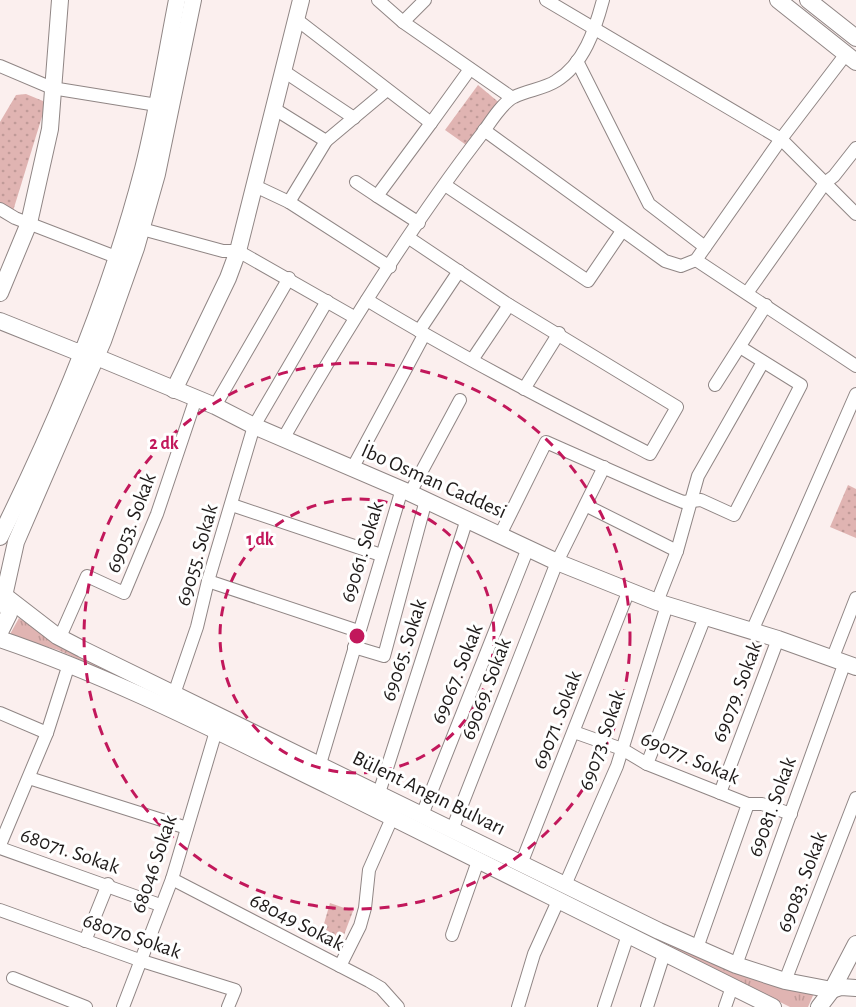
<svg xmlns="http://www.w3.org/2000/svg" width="856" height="1007" viewBox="0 0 856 1007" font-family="'Alegreya Sans',sans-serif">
	<defs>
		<pattern id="grass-tufts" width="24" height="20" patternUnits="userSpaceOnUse" patternTransform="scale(1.5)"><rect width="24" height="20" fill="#e0b4b2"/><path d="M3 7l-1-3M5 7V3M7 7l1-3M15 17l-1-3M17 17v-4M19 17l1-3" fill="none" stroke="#c09a98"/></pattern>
		<pattern id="park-dots" width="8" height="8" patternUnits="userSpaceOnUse" patternTransform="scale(1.5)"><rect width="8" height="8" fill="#e0b4b2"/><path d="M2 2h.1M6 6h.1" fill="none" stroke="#c09a98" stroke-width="1.8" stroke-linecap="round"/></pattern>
	</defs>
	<rect width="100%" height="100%" fill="#fbefee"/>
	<!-- grass -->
	<polygon fill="url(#grass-tufts)" points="19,618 60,645 724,968 789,988 815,991 808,1007 790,1007 183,706 58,650 9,636"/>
	<!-- park -->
	<g fill="url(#park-dots)">
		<polygon points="478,85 502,105 469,147 445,130"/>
		<polygon points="26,94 43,101 44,110 13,211 0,203 0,122 16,95"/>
		<polygon points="848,485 856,489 856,538 830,527"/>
		<polygon points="330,903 353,911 339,948 319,941"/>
	</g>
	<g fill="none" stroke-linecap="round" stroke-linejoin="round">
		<defs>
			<g id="street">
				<polyline points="378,0 403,22 511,97"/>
				<polyline points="546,0 781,139 856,214"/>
				<polyline points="296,19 431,123 470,69"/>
				<polyline points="403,22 425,0"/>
				<polyline points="577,61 649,204 705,247"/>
				<polyline points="0,66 52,88 157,105"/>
				<polyline points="282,70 354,118"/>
				<polyline points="273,108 326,141"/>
				<polyline points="484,130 665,261 681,266 696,260 781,139 846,54"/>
				<polyline points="356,182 377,196"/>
				<polyline points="445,185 588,281 622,231"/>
				<polyline points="255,186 289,202 390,267"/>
				<polyline points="289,202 326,141 387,90"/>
				<polyline points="0,209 15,218 116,257"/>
				<polyline points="419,223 377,196 431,123"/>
				<polyline points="142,229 223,251 238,251 354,317"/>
				<polyline points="696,260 856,366"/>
				<polyline points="747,293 825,183 834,176 856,148"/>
				<path d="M 367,300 C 459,356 555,405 650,454 L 677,407 L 509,305 L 409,238"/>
				<polyline points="419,331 459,271"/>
				<polyline points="472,360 509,305"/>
				<polyline points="715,385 766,305"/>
				<polyline points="524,389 559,333"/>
				<polyline points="215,406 289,278"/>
				<path d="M 283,439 C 344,333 409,228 484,131 C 491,121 503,102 514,97 C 527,90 544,89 556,81 C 584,64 595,30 603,0"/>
				<polyline points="352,469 424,335"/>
				<polyline points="410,493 460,400"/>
				<polyline points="232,505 381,555"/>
				<polyline points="587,506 677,551"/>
				<polyline points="500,535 546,442 666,495 683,502 701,500 734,515 801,385 740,347"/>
				<polyline points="208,581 358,631"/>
				<polyline points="657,602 677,551 698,476 763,362"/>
				<polyline points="752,631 856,394"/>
				<polyline points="60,637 87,576 124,593 157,514 196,398"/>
				<polyline points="354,647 384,656 426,500"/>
				<polyline points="833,657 856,598"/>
				<polyline points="174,694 197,627 208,581 254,426 327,301"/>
				<polyline points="0,713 47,733"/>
				<polyline points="574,732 622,749 647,764 748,804 697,948"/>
				<polyline points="320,764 402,489"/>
				<polyline points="647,764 705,617"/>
				<polyline points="29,778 187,828"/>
				<polyline points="379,793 467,519"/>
				<polyline points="720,793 778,639"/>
				<polyline points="748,804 762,804 791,814"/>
				<polyline points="422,815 528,548"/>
				<polyline points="452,830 557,562 604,467"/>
				<polyline points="0,845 47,733 69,664"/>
				<polyline points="0,848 160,905"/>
				<polyline points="521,864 629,590"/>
				<polyline points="172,879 369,981 381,988 398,1007"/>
				<polyline points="565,885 617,766 667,605"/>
				<polyline points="0,910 142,961 235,990 228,1007"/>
				<polyline points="452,935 478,861"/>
				<polyline points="85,941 108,884"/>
				<polyline points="736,965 845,662"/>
				<polyline points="340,966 360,926 365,908 369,870 392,818"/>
				<polyline points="13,978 86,1007"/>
				<polyline points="785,981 856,798"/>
				<polyline points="123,1007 172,879 216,731"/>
				<polyline points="518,1007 534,954 558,901"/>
				<polyline points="604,1007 628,935"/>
				<polyline points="647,1007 664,954"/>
				<polyline points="725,1007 732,987"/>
			</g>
			<g id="secondary">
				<polyline points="778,0 856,62"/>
				<polyline points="808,0 856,38"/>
				<polyline points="0,293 29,223 50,129 60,0"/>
				<polyline points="0,321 75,351 82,351 215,406 254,426 410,493 557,562 657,602 778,639 856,667"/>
				<polyline points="174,390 228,278 238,251 301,0"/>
				<path d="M 0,537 C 58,420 110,296 143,169 C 157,114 166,56 177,0"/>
				<polyline points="0,592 57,636 82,649 659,931 736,965 785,981 832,990 841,987 856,988"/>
				<polyline points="4,596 16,542 103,341 136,248 157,174 193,0"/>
				<polyline points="0,632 9,614 4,596"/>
				<path d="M 0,639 C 115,678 222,734 331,787 C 478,860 626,934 773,1007"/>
				<polyline points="819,1007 832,990 856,944"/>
			</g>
		</defs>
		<!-- street casing -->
		<use href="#street" stroke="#908685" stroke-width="14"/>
		<!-- secondary casing -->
		<use href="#secondary" stroke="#908685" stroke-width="18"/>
		<!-- street -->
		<use href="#street" stroke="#fff" stroke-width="12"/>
		<!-- secondary -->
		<use href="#secondary" stroke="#fff" stroke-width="16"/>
	</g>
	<!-- distance rings -->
	<g fill="none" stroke="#c2185b" stroke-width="3" stroke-dasharray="10 8">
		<circle cx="357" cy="636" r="137"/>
		<circle cx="357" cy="636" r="273"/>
	</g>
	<g text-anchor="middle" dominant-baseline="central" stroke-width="6" stroke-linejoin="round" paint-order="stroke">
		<!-- street labels -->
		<g font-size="21" fill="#1f1b1a" stroke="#fff">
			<text transform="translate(434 481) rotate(24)">İbo Osman Caddesi</text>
			<text transform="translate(131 523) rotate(-69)">69053. Sokak</text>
			<text transform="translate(362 552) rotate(-73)">69061. Sokak</text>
			<text transform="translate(197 555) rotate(-74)">69055. Sokak</text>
			<text transform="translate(404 650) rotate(-72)">69065. Sokak</text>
			<text transform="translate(457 674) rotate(-68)">69067. Sokak</text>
			<text transform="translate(486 689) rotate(-69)">69069. Sokak</text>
			<text transform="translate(737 692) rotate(-69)">69079. Sokak</text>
			<text transform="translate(557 720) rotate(-69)">69071. Sokak</text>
			<text transform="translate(602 740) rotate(-71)">69073. Sokak</text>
			<text transform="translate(690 758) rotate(23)">69077. Sokak</text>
			<text transform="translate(429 793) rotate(26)">Bülent Angın Bulvarı</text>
			<text transform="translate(772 807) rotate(-70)">69081. Sokak</text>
			<text transform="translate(70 851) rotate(19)">68071. Sokak</text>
			<text transform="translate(154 864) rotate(-71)">68046 Sokak</text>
			<text transform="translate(802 882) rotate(-69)">69083. Sokak</text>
			<text transform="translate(297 922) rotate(27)">68049 Sokak</text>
			<text transform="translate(132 936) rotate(19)">68070 Sokak</text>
		</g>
	</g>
	<circle cx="357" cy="636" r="9" fill="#c2185b" stroke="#fff" stroke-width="3"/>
	<g font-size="18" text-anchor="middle" font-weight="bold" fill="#c2185b" stroke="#fff" stroke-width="6" stroke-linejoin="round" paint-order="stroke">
		<text x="164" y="449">2 dk</text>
		<text x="260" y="545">1 dk</text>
	</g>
</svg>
